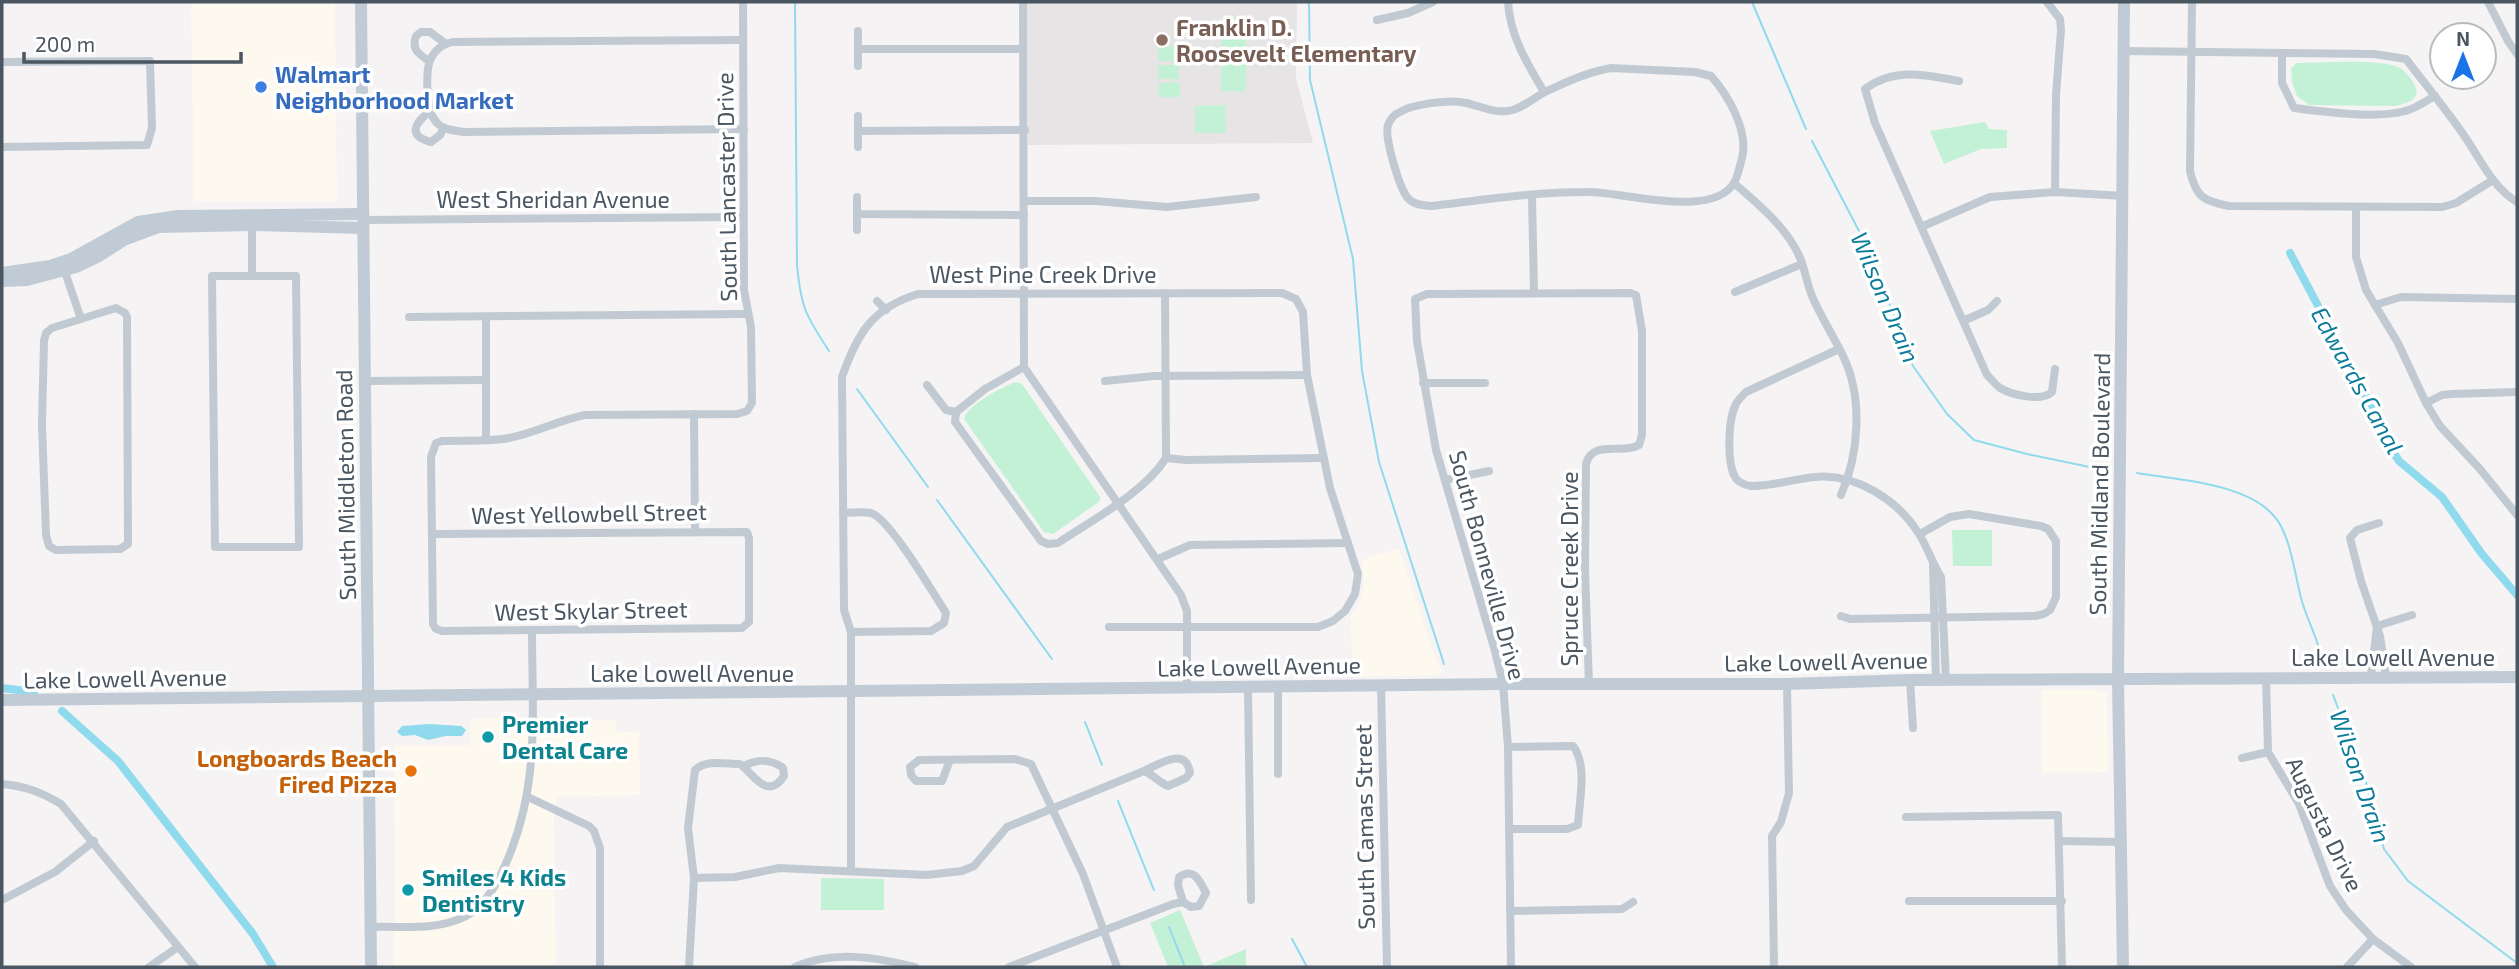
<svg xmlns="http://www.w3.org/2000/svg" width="2519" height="969" viewBox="0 0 2519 969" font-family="'Exo 2',sans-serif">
	<rect width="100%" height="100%" fill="#f5f3f3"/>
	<!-- commercial -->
	<g fill="#fdf9ef">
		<polygon points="191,2 335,2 337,201 194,201"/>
		<polygon points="1399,548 1434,654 1443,672 1439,675 1352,677 1351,616 1358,607 1364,588 1362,560"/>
		<polygon points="2041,690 2099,690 2107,694 2108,772 2042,773"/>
		<polygon points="521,718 616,720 617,732 639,732 640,795 557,797 554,818 556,967 393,967 395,915 394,745 470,745 470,719"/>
	</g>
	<!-- education -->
	<polygon fill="#e6e4e5" points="1027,2 1297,2 1296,78 1313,143 1028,145"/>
	<!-- green -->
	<g fill="#c3f1d5">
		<polygon points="1246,39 1246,91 1221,91 1221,39"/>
		<polygon points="1179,46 1179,61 1158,61 1158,47"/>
		<path d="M 2297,63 C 2320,63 2382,58 2400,68 C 2405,71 2408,75 2411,79 C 2424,97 2413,102 2395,106 L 2309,105 L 2297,96 L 2292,82 L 2291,68 Z"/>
		<rect x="1158" y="65" width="21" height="14"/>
		<polygon points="1180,82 1180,97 1158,97 1159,83"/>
		<polygon points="1225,105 1226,133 1195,133 1195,106"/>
		<polygon points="1985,122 1989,129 2007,130 2007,148 1981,149 1944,164 1930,131"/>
		<path d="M 1016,382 L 1022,384 L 1100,497 L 1100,501 L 1053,534 L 1044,532 L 964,419 C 967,405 1002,387 1016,382 Z"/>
		<polygon points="1952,530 1992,530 1992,566 1953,566"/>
		<polygon points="821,878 884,879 884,910 821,910"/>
		<polygon points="1180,910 1204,967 1246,949 1246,967 1168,967 1150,923"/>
	</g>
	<!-- water -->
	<polygon fill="#90daee" points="429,724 461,726 466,730 462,736 446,736 428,740 415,735 402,736 397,732 402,726"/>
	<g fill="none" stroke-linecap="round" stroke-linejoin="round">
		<!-- stream -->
		<g stroke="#90daee" stroke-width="2">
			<path d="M 795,2 L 797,265 C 801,308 806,316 829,351"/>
			<polyline points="1309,2 1310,80 1353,259 1362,371 1379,462 1444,664"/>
			<polyline points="1752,2 1806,129"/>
			<polyline points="1812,141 1870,252 1913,366 1947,414 1974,440 2027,454 2099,469"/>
			<polyline points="857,389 928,487"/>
			<path d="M 2137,473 C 2178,480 2246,483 2274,516 C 2290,533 2295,575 2301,598 C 2307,621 2320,641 2322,665"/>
			<polyline points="937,500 1052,659"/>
			<polyline points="2333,695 2364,775 2384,849 2408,881 2517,963"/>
			<polyline points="1085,722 1102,765"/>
			<polyline points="1118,801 1154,890"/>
			<polyline points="1169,927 1185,967"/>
			<polyline points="1292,939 1307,967"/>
		</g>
		<!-- canal -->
		<g stroke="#90daee" stroke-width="8">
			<polyline points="2290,253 2369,402 2393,452 2399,461 2442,497 2482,554 2517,595"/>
			<polyline points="2,688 34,692"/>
			<polyline points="62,711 118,761 253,934 273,967"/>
		</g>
		<!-- street -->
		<g stroke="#c1cad2" stroke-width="8">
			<polyline points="1023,2 1024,367 1181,595 1187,611 1187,688"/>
			<path d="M 1508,2 C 1510,36 1527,63 1544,92"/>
			<polyline points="2047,2 2060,19 2061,30 2056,95 2055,192"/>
			<path d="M 2192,2 L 2190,171 C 2196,197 2203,201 2229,206 L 2442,207 L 2456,203 L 2493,180"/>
			<polyline points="2488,2 2508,41 2517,54"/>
			<polyline points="1377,20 1408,13 1433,2"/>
			<path d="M 743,40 L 452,42 C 425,49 426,74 428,97 C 429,107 430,115 437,123 C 444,130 453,130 463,132 L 744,129"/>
			<polyline points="858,49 1023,49"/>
			<path d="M 2125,51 L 2374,54 L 2406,59 C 2425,84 2445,108 2463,134 C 2480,158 2492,187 2517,202"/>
			<path d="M 2282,54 L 2282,83 L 2294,108 C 2324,112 2376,119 2405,111 C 2415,109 2426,101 2435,96"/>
			<path d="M 429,61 C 419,54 411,50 416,36 L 421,32 L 430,32 L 446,44"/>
			<polyline points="2,62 150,61 152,128 147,145 2,147"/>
			<polyline points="858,66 858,31"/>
			<path d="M 1611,68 L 1695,72 L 1711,76 C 1728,95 1749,131 1742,158 C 1740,165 1738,176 1734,183 C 1711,220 1622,191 1586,192 C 1534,192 1482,200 1431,206 C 1423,205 1413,205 1407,197 C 1399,186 1384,137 1388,125 C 1390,120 1393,115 1398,113 C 1412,104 1449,99 1466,103 C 1480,106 1493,113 1508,111 C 1522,109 1533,98 1545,92 C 1566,82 1588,72 1611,68 Z"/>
			<path d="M 1959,81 C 1926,75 1894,67 1865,89 L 1875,123 L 1987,375 C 1991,379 1996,385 2000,388 C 2012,395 2041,402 2052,392 L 2055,369"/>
			<path d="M 429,112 C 415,123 407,136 431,142 L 440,135 L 444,128"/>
			<polyline points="858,116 858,131 1025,130"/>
			<polyline points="858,131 858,147"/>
			<path d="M 1734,183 C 1759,205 1788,228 1801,260 C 1805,271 1807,284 1812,296 C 1821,317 1834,337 1844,358 C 1863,399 1859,454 1841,495"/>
			<polyline points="1532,196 1534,293"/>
			<polyline points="857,197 857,214 1024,215"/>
			<polyline points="1024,201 1095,201 1167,207 1256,197"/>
			<polyline points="2356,207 2356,257 2366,290 2398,343 2426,403 2440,426 2480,469 2517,515"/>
			<polyline points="857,214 857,230"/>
			<polyline points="363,220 743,217"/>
			<polyline points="1921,227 1990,197 2055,192 2124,196"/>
			<polyline points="64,269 81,319"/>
			<polygon points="212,276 296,276 299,547 215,547"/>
			<polyline points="252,276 252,223"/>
			<polyline points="1735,292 1802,264"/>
			<polyline points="877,301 886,310"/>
			<polyline points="2375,305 2401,297 2517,299"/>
			<polygon points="116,308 125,313 127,317 128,544 120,549 56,550 49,546 46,535 42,424 44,341 46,333 52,328"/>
			<polyline points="409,317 748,314"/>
			<polyline points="486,317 486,440"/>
			<polyline points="1963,321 1988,310 1997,301"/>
			<path d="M 1839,349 L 1746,392 C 1742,396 1738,400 1736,404 C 1728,419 1727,460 1734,475 C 1737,482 1744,485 1751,486 C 1773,486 1794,479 1815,477 C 1856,473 1898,500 1919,534 C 1928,548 1932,563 1941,577 L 1946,680"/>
			<path d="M 1024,367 L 985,389 L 956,412 L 955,422 L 1041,541 L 1048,544 L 1058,543 C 1092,520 1144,493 1166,458 L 1165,293"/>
			<polyline points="365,381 486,380"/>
			<polyline points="1105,381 1154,376 1307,375"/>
			<polyline points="1423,383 1485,383"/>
			<polyline points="927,385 946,410 956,412"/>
			<polyline points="2426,403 2442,395 2452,394 2517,392"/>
			<polyline points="694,414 695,531"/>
			<polyline points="1166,458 1186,460 1323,458"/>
			<polyline points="1445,480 1489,471"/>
			<path d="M 843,513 C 852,513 863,511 871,513 C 890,519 933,593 946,613 L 944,623 L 931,631 L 851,632"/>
			<polyline points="2379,523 2357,530 2350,538 2361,581 2380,636 2386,677"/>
			<path d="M 432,534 L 747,532 L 749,538 L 749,622 L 742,628 L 442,631 L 436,629 L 433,624 L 431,457 L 436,443 L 442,441 C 464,440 488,442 509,438 C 535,433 559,420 585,415 L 737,414 L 747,411 L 752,403 L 751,327 L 744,290 L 743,2"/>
			<polyline points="1158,559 1190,545 1348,543"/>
			<polyline points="1933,565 1936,680"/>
			<polyline points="1841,616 1850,619 2035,616 2044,614 2050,610 2056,597 2056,541 2048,529 2041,526 1969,514 1950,517 1920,534"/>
			<polyline points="2377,626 2412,615"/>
			<polyline points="2371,677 2377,626"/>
			<polyline points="2266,678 2268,752 2299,804 2330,886 2346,910 2373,939 2411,967"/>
			<polyline points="1910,680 1913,728"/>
			<polyline points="1381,686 1387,967"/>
			<polyline points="1248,687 1251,900"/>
			<path d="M 1508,747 L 1573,746 C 1588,765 1579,802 1578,825 L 1567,829 L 1509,829"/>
			<polyline points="2242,758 2268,752"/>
			<polyline points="950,760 942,781 916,781 911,775 910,767 919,760 1015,759 1031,764 1083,874 1117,967"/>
			<polyline points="1278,774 1278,687"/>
			<path d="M 2,784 C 25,786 41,792 61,804 L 195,967"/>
			<polyline points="528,797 589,826 594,831 600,848 600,967"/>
			<polyline points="1906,817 2058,815 2062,967"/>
			<polyline points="2059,841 2121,842"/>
			<path d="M 851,870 L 851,632 L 844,610 L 842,377 C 857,334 872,308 918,294 L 1282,293 L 1296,299 L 1303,312 L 1307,375 L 1330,488 L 1358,574 L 1355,594 L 1345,611 L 1333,621 L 1318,627 L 1109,627"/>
			<path d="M 694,878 L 735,877 L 779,868 L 926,875 L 962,871 L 974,866 L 1007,827 L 1144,771 C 1154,775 1158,782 1168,786 L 1186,778 L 1190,773 C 1186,746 1159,764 1144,771"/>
			<polyline points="2,900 55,872 94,841"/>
			<polyline points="1909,901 2062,901"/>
			<polyline points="1510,911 1622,909 1633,902"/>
			<path d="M 371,927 C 401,926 438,931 466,916 C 483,907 494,889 502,872 C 541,791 532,716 532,630"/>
			<polyline points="149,967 178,947"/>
			<path d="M 689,967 L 694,878 L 688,828 L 695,770 C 706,759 725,764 740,764 C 752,772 767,802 784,776 L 783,768 C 771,759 757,759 744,766"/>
			<path d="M 795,967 C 832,950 876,957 915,967"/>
			<path d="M 1009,967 L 1173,904 L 1183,902 L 1191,907 L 1199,906 L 1206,893 C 1199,880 1194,867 1179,877 L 1178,885 L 1183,902"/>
			<path d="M 1511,967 L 1508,747 L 1503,684 L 1495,651 L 1436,450 L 1417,341 L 1415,299 L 1427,294 L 1630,293 L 1636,295 L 1642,331 L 1642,435 L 1639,445 C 1622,455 1592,439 1586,464 L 1585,570 L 1589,685"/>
			<polyline points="1774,967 1772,836 1781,822 1789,793 1787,684"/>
			<polyline points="2347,967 2373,939"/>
		</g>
		<!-- secondary -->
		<g stroke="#c1cbd6" stroke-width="12">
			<polyline points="361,2 371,967"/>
			<polyline points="2,273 50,266 71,259 138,222 178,216 363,214"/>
			<polyline points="2,281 27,280 76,267 99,256 124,240 159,227 252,225 363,228"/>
			<polyline points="2,700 1503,684 1787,684 1910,680 2517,677"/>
			<polyline points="2123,967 2118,680 2124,2"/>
		</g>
	</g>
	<!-- markers -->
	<circle fill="#8d6e63" stroke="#fff" stroke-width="2.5" cx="1162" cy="40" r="7"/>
	<circle fill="#3f7fe0" stroke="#fff" stroke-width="2.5" cx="261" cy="87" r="7"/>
	<g fill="#0f9aa8" stroke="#fff" stroke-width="2.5">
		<circle cx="488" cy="737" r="7"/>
		<circle cx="408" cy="890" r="7"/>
	</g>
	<circle fill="#e8710a" stroke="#fff" stroke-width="2.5" cx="411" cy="771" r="7"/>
	<g text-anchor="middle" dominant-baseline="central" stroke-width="7" stroke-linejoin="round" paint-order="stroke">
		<!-- education labels -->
		<g font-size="23" font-weight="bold" fill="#785e54" stroke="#fff" text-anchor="start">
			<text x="1176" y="27">Franklin D.<tspan x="1176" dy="26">Roosevelt Elementary</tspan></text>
		</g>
		<!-- shop labels -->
		<g font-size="23" font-weight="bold" fill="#366cbe" stroke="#fff" text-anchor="start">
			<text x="275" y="74">Walmart<tspan x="275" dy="26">Neighborhood Market</tspan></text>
		</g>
		<!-- street labels -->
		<g font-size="23" fill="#4a5661" stroke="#fff">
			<text transform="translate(726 187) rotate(-91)">South Lancaster Drive</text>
			<text x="553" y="199">West Sheridan Avenue</text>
			<text x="1043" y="274">West Pine Creek Drive</text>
			<text transform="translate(2099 484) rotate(-89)">South Midland Boulevard</text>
			<text transform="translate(345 485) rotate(-91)">South Middleton Road</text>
			<text transform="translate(589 513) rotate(-1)">West Yellowbell Street</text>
			<text transform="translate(1488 565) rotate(75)">South Bonneville Drive</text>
			<text transform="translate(1569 569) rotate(-90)">Spruce Creek Drive</text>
			<text transform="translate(591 610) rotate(-1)">West Skylar Street</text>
			<text x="2393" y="657">Lake Lowell Avenue</text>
			<text transform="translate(1826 661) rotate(-1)">Lake Lowell Avenue</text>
			<text transform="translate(1259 666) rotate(-1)">Lake Lowell Avenue</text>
			<text x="692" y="673">Lake Lowell Avenue</text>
			<text transform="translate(125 678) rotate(-1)">Lake Lowell Avenue</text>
			<text transform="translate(2325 824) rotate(64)">Augusta Drive</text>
			<text transform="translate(1364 827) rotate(-91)">South Camas Street</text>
		</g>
		<!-- culture labels -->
		<g font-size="23" font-weight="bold" fill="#0d838f" stroke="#fff" text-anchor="start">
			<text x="502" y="724">Premier<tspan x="502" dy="26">Dental Care</tspan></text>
			<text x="422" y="877">Smiles 4 Kids<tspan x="422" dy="26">Dentistry</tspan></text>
		</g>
		<!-- food labels -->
		<g font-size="23" font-weight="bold" fill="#c56008" stroke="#fff" text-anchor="end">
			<text x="397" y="758">Longboards Beach<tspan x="397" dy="26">Fired Pizza</tspan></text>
		</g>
		<!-- water labels -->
		<g font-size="24" font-style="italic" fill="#0c7c9b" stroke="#fff">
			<text transform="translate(1886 297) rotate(67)">Wilson Drain</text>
			<text transform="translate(2358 380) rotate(61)">Edwards Canal</text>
			<text transform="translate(2361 776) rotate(71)">Wilson Drain</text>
		</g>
	</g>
	<!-- border -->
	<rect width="2519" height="969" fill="none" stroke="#4a5661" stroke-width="7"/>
	<!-- north arrow -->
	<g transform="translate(2463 56)"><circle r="33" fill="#ffffff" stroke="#b7bbc0" stroke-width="2"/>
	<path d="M0-5L12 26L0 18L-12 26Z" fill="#1a73e8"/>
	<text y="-10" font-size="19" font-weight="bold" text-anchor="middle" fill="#4a5661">N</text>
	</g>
	<!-- scale -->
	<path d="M24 52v10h217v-10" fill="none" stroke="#4a5661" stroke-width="3.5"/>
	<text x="35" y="52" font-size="21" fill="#4a5661" stroke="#ffffff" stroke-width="5" paint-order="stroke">200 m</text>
</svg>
